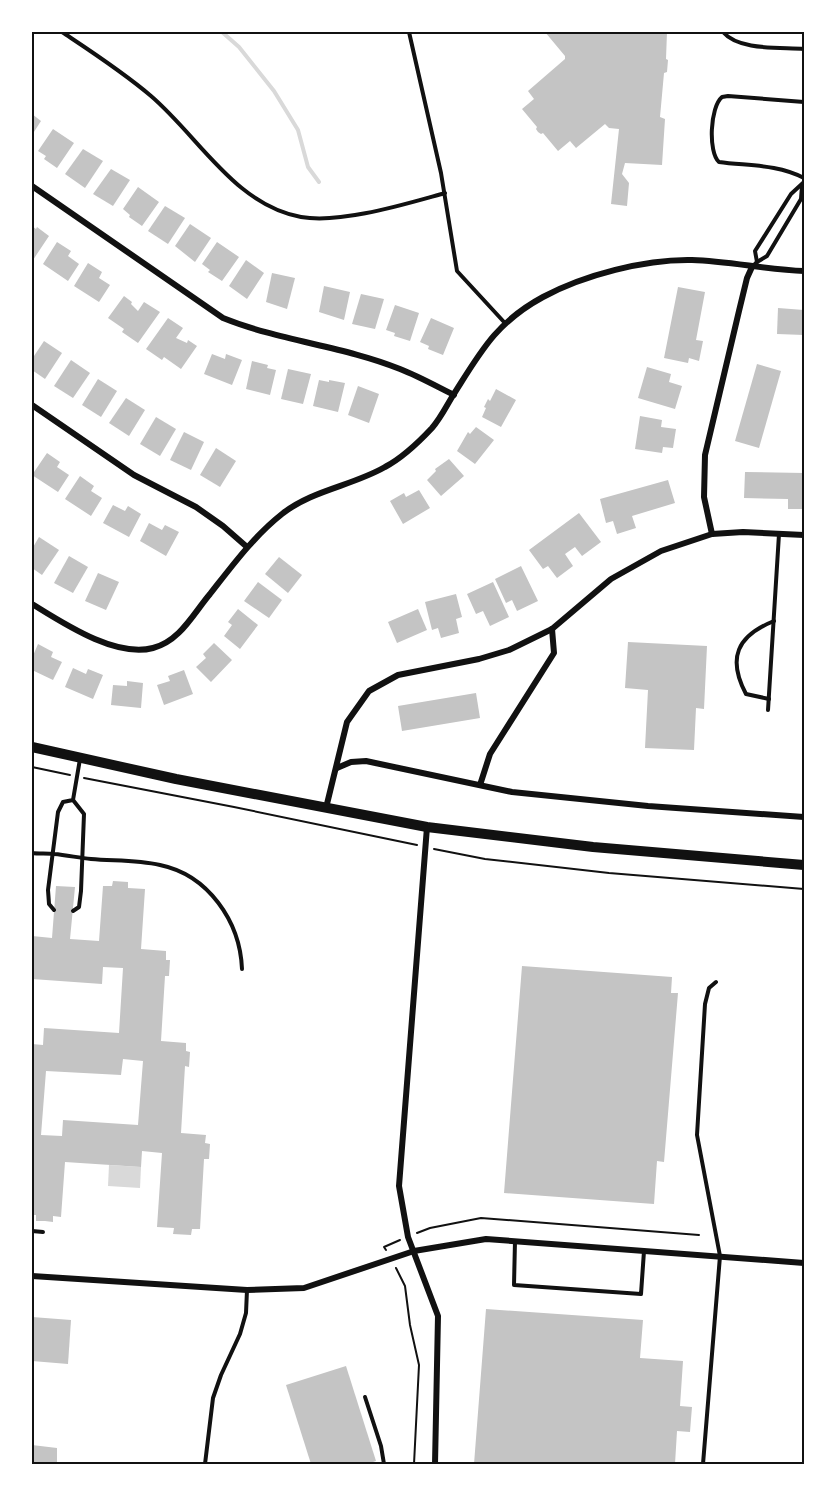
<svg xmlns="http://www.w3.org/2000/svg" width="836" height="1496" viewBox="0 0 836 1496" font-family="'Exo 2',sans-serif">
	<rect width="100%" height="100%" fill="#fff"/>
	<!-- water -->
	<polygon fill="#d9d9d9" points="109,1165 141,1167 140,1188 108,1186"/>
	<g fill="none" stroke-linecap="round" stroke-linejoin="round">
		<!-- stream -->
		<polyline stroke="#d9d9d9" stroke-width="4" points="222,32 239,47 274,91 298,130 308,167 319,182"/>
	</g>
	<!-- building -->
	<g fill="#c4c4c4" fill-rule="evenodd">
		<polygon points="545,32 667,32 666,59 668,60 667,72 664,73 660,117 665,119 662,165 625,163 622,174 629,183 627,206 611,204 619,129 609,128 605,124 576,148 570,141 558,151 543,133 541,134 538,132 536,129 537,127 522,109 534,99 528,91 565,59 565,56"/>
		<polygon points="32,114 41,121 32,135"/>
		<polygon points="53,129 74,143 57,168 44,159 46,156 38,151"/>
		<polygon points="83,149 103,161 85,188 65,174"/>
		<polygon points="111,169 130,180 113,206 93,194"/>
		<polygon points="138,187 159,202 142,226 129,217 130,215 123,209"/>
		<polygon points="165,206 185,218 168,244 148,231"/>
		<polygon points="190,224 211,238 195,262 175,246"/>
		<polygon points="32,226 36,229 37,227 49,236 33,260 32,259"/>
		<polygon points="57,242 71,251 68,256 79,264 68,281 43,264"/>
		<polygon points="217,242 239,257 222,281 208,272 210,270 202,264"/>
		<polygon points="246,260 264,273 247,299 229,286"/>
		<polygon points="88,263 102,272 99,278 110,285 99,302 74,286"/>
		<polygon points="272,273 295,278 287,309 266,302"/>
		<polygon points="324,286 350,292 344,320 319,312"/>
		<polygon points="678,287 705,292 696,340 703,341 699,361 689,358 688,363 664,358"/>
		<polygon points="361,294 384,299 375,329 352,324"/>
		<polygon points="124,296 132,302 131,304 138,311 144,302 160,312 138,343 122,332 124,329 108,318"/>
		<polygon points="395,305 419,313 410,341 394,336 395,333 386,330"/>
		<polygon points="778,308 804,310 804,335 777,334"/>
		<polygon points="168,318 183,328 176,338 187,343 188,340 197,346 181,369 164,357 162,360 146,349"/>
		<polygon points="431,318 454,328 443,355 428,349 429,346 420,342"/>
		<polygon points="44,341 62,353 45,379 32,370 32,359"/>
		<polygon points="212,354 225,359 226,354 242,360 232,385 204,374"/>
		<polygon points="71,360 90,373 73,398 54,386"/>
		<polygon points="252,361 268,365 267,368 276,370 270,395 246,389"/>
		<polygon points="757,364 781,371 759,448 735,441"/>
		<polygon points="647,367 671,374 669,382 682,386 675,409 638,398"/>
		<polygon points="288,369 311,374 303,404 281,399"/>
		<polygon points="98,379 117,391 101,417 82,405"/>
		<polygon points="319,380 329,382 329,380 345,383 338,412 313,406"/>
		<polygon points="358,386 379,394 369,423 348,415"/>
		<polygon points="496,389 516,400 501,427 482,417 486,408 484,407 488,399 490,401"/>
		<polygon points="126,398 145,410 129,436 109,423"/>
		<polygon points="640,416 662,420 661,427 676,429 673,448 663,447 662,453 635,449"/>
		<polygon points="156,417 176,429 160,456 140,444"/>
		<polygon points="476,427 494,440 475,464 457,451 468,432 470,434"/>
		<polygon points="184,432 204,442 191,470 170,460"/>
		<polygon points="216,448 236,461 220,487 200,475"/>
		<polygon points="47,453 60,462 57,467 69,475 58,492 32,475"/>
		<polygon points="449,459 464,476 441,496 427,480 436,471 435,469"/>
		<polygon points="745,472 804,473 804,509 788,509 788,499 744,498"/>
		<polygon points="80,476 94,486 91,491 102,498 91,516 65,499"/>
		<polygon points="668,480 675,503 632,516 636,528 617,534 613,521 606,523 600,499"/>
		<polygon points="419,490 430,508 403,524 390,501 404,493 406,497"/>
		<polygon points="113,505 125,511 128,506 141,514 129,537 103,523"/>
		<polygon points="579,513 601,542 582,556 575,547 565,554 573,566 557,578 548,566 543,569 529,550"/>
		<polygon points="149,523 162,530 165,525 179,532 166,556 140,541"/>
		<polygon points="39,537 59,550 42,575 32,568 32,549"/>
		<polygon points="69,556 88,567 73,593 54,583"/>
		<polygon points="279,557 302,575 288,593 265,574"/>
		<polygon points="521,566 538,601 517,611 512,600 506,603 495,579"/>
		<polygon points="98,573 119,582 106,610 85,601"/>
		<polygon points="258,582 282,600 269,618 244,601"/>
		<polygon points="493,582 509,617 490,626 483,611 476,614 467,594"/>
		<polygon points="456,594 462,617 456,619 459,633 441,638 438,628 432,630 425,602"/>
		<polygon points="238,609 258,625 240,649 224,636 232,625 228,622"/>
		<polygon points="418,609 427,630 397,643 388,622"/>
		<polygon points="628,642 707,646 704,709 696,708 694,750 645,748 648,690 625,688"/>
		<polygon points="214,643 232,660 211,682 196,667 206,658 203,654"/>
		<polygon points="38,644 53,652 51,657 62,662 53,680 32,670 32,658"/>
		<polygon points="73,668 86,674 88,669 103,675 93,699 65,687"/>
		<polygon points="184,670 193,694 164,705 157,685 170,681 168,676"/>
		<polygon points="127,681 143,683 141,708 111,705 113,685 127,686"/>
		<polygon points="476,693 480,718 402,731 398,706"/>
		<path d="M 113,881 L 128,882 L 128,888 L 145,889 L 141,949 L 166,951 L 166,960 L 170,960 L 169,976 L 165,976 L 161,1041 L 186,1043 L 186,1051 L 190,1052 L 189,1067 L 185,1066 L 181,1133 L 206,1135 L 205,1143 L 210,1144 L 209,1159 L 204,1159 L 200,1229 L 192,1229 L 191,1235 L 173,1234 L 174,1228 L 157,1227 L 162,1153 L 142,1151 L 141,1167 L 65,1162 L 61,1217 L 53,1216 L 53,1222 L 45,1221 L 36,1221 L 36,1215 L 32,1215 L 32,1044 L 43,1045 L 44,1028 L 119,1033 L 123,968 L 103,967 L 102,984 L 32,979 L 32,936 L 52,938 L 56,886 L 75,887 L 70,939 L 99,941 L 103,886 L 112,886 ZM 123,1059 L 143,1061 L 138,1125 L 63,1120 L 62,1136 L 41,1135 L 46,1071 L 121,1075 Z"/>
		<polygon points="522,966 672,977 671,993 678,993 664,1162 657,1161 654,1204 504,1193"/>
		<polygon points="486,1309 643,1320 640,1358 683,1361 680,1406 692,1407 691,1419 690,1432 677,1431 675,1464 474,1464"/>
		<polygon points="32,1317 71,1320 68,1364 32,1361"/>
		<polygon points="346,1366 376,1461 367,1464 311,1464 286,1385"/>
		<polygon points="32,1445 57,1448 57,1464 32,1464"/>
	</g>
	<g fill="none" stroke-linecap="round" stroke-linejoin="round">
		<!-- path -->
		<g stroke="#111" stroke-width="2">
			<polyline points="32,767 70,775"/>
			<polyline points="84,778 234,807 417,845"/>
			<polyline points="434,849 485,859 609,873 804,889"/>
			<polyline points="417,1233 430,1228 481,1218 699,1235"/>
			<polyline points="386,1250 384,1247 400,1240"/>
			<polyline points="396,1268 405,1286 410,1325 419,1365 414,1464"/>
		</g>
		<!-- service -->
		<g stroke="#111" stroke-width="4">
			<path d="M 62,32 C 92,52 123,72 151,96 C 199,137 235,205 301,217 C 341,224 405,204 445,193"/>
			<polyline points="409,32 441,173 457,271 504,322"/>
			<path d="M 723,32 C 739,51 781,47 804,49"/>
			<path d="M 804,102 L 728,96 L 722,97 C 710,107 708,152 719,162 C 748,166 777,164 804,178"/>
			<polyline points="757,262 755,251 791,194 804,182"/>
			<polyline points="752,267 757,262 767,256 801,199 802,186"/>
			<path d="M 769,699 L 746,694 C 727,658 737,636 774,621"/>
			<polyline points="768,710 779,534"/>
			<polyline points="73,800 84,814 81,891 79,907 73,911"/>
			<path d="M 32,853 C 39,854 47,853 54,854 C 67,855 79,858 91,859 C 114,861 137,860 160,865 C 208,875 240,921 242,969"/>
			<polyline points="54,910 49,904 48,890 58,812 63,802 73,800 80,759"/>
			<polyline points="32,1231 43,1232"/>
			<polyline points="515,1241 514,1285 641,1294 644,1251"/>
			<polyline points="365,1397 381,1446 384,1464"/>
			<polyline points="205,1464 213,1398 221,1375 240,1334 246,1313 247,1290"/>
			<polyline points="703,1464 720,1256 697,1135 705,1004 709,988 716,982"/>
		</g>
		<!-- minor -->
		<g stroke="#111" stroke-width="6">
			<path d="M 32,186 L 223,318 C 280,341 343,346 400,369 C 418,376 436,386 454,395"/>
			<polyline points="32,405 134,475 196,507 223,526 247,547"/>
			<polyline points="712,534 704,497 705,455 739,311 747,278 752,267"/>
			<path d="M 32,604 C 63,623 115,658 153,648 C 180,641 193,614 210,594 C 232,566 254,536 282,514 C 312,490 352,486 385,467 C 402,458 418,443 432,428 C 440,419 446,407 452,397 C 480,353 495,323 543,297 C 584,275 645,259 692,260 C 730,261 767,270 804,271"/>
			<polyline points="337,768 351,762 366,761 512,792 648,806 804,817"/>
			<polyline points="480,785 490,754 554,653 552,629"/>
			<polyline points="326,808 347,722 369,691 398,675 479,659 509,650 552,629 611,579 661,551 712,534 743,532 804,535"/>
			<polyline points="427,827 399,1186 408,1237 438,1316 435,1464"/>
			<polyline points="32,1276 247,1290 304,1288 414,1251 486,1239 804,1263"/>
		</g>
		<!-- secondary -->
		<polyline stroke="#111" stroke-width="10" points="32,747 176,779 427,827 593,847 804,865"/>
	</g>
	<!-- border -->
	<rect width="836" height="1496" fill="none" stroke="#ffffff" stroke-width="66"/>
	<rect x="33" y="33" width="770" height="1430" fill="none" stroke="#111" stroke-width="2"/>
</svg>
